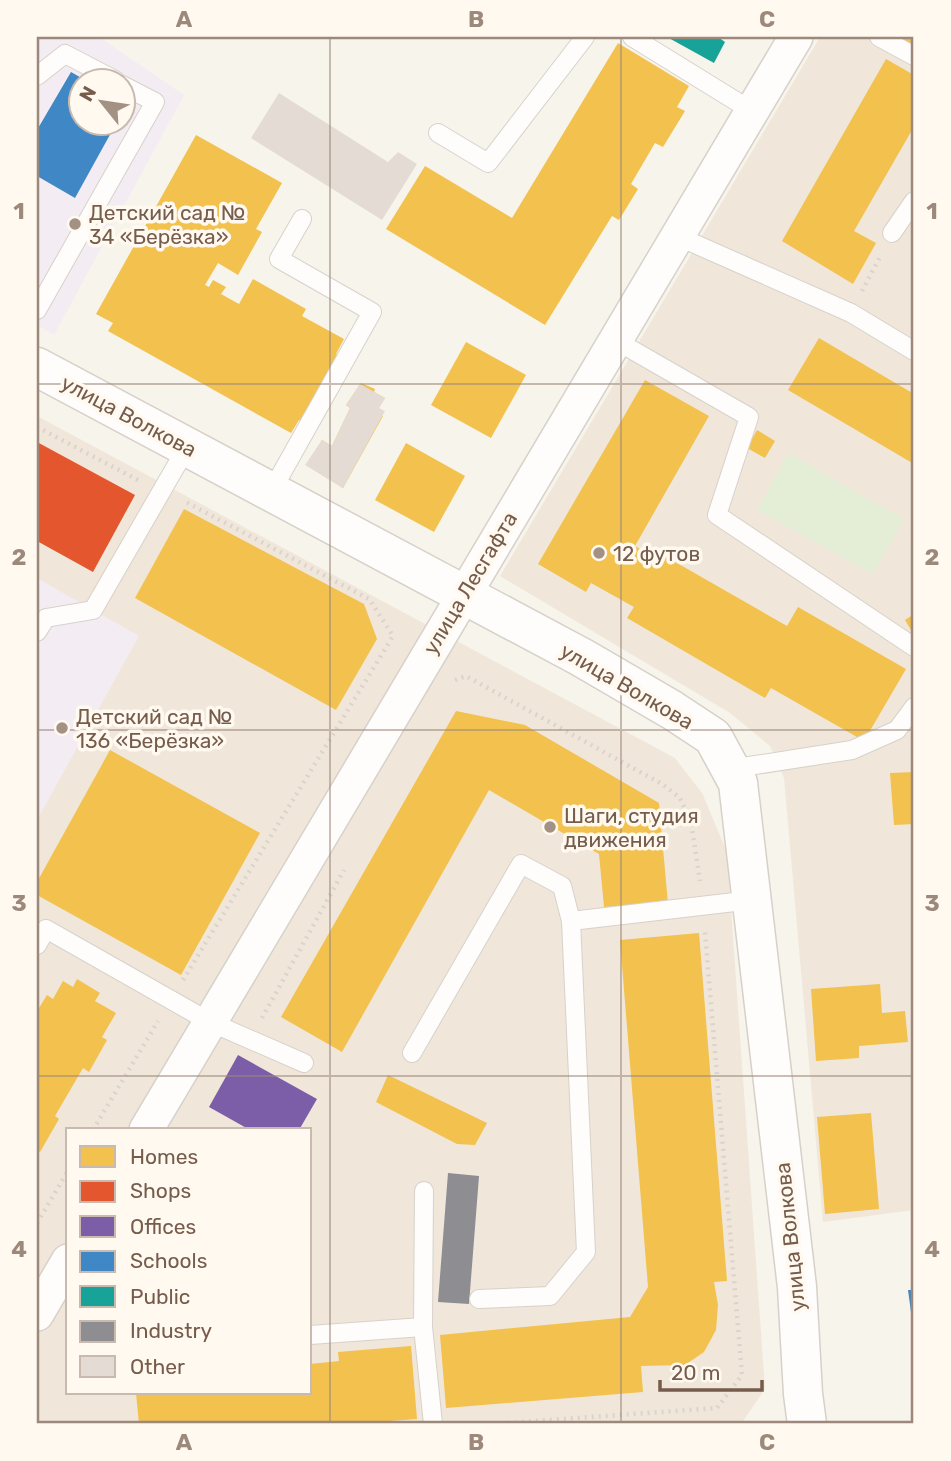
<svg xmlns="http://www.w3.org/2000/svg" width="951" height="1461" viewBox="0 0 951 1461" font-family="Rubik,sans-serif">
	<rect width="100%" height="100%" fill="#f7f4ec"/>
	<!-- residential -->
	<g fill="#f0e7da" fill-rule="evenodd">
		<polygon points="820,37 914,37 914,1210 823,1222 784,778 770,746 730,713 500,576"/>
		<path d="M 37,416 L 675,758 L 702,793 L 727,852 L 765,1389 L 741,1424 L 37,1424 ZM 68,1130 L 310,1130 L 310,1393 L 68,1393 Z"/>
	</g>
	<!-- education -->
	<g fill="#f4ecf3" fill-rule="evenodd">
		<path d="M 37,37 L 99,37 L 184,95 L 54,335 L 37,325 ZM 80,80 L 122,80 L 122,122 L 80,122 Z"/>
		<polygon points="37,578 139,636 37,820"/>
	</g>
	<!-- green -->
	<polygon fill="#e4eed7" points="788,453 904,519 873,574 757,510"/>
	<!-- homes -->
	<g fill="#f2c14e">
		<polygon points="894,37 914,37 914,49"/>
		<polygon points="618,43 689,86 677,107 685,111 663,147 655,143 631,184 638,189 619,220 612,216 545,325 386,229 425,166 512,218"/>
		<polygon points="886,59 914,75 914,131 912,130 854,231 876,243 853,284 782,241"/>
		<polygon points="196,135 282,183 256,229 262,232 238,275 218,263 205,285 209,287 213,280 226,287 221,294 239,304 253,279 306,309 302,316 344,339 336,354 343,358 306,424 299,420 291,433 108,331 113,323 96,314"/>
		<polygon points="819,338 914,394 914,464 788,390"/>
		<polygon points="466,342 526,375 491,438 431,405"/>
		<polygon points="645,380 709,416 635,546 660,560 663,555 787,626 798,607 906,669 864,741 771,688 765,698 627,618 634,607 591,583 586,592 538,564"/>
		<polygon points="361,383 375,389 374,392 385,398 378,409 375,407 373,410 383,416 343,488 311,468 318,455 314,453 322,440 332,446 350,408 346,405"/>
		<polygon points="757,430 775,441 765,458 747,448"/>
		<polygon points="406,443 465,476 434,532 375,500"/>
		<polygon points="184,509 364,604 377,639 336,710 135,598"/>
		<polygon points="914,614 914,635 905,620"/>
		<polygon points="456,711 525,725 659,803 668,904 604,907 599,854 489,790 342,1052 281,1017"/>
		<polygon points="110,750 260,833 181,975 37,895 37,882"/>
		<polygon points="914,772 914,824 894,825 890,773"/>
		<polygon points="699,933 727,1281 714,1282 718,1305 716,1330 704,1352 685,1365 641,1366 643,1392 446,1408 440,1335 630,1317 648,1287 620,940"/>
		<polygon points="77,979 100,993 95,1001 116,1013 102,1037 107,1040 89,1072 83,1068 55,1116 59,1119 40,1152 37,1150 37,1007 39,1008 47,995 53,999 63,981 73,987"/>
		<polygon points="880,984 882,1013 905,1011 908,1042 859,1046 859,1058 816,1061 811,989"/>
		<polygon points="388,1075 487,1123 475,1145 457,1144 376,1102"/>
		<polygon points="871,1113 879,1209 825,1214 817,1117"/>
		<polygon points="411,1346 417,1419 348,1424 139,1424 136,1393 310,1393 310,1364 339,1361 338,1352"/>
	</g>
	<!-- shops -->
	<polygon fill="#e4572e" points="37,442 135,495 93,572 37,541"/>
	<!-- offices -->
	<polygon fill="#7b5ea7" points="238,1055 317,1099 299,1130 250,1130 209,1107"/>
	<!-- schools -->
	<g fill="#3f88c5">
		<polygon points="71,72 85,80 80,80 80,122 117,122 75,198 37,176 37,130"/>
		<polygon points="908,1290 914,1290 914,1327 913,1327"/>
	</g>
	<!-- public -->
	<polygon fill="#17a398" points="667,37 718,37 725,42 714,63"/>
	<!-- industry -->
	<polygon fill="#8d8d92" points="448,1173 479,1176 469,1304 438,1302"/>
	<!-- building -->
	<g fill="#e4dcd4">
		<polygon points="279,93 388,162 398,152 417,164 382,220 251,138"/>
		<polygon points="360,384 385,398 379,408 385,411 343,488 305,465 322,440 332,446 350,408 346,405"/>
	</g>
	<g fill="none" stroke-linecap="round" stroke-linejoin="round">
		<defs>
			<g id="lane">
				<polyline points="632,37 752,111"/>
				<polyline points="879,37 914,56"/>
				<polyline points="37,76 65,54 115,80"/>
				<polyline points="438,133 488,163 585,37"/>
				<polyline points="892,233 914,201"/>
				<polyline points="677,236 851,313 914,351"/>
				<polyline points="37,310 155,102 122,85"/>
				<polyline points="615,340 749,417 717,515 914,647"/>
				<polyline points="271,492 372,312 279,259 302,219"/>
				<polyline points="37,632 46,618 93,610 187,447"/>
				<polyline points="730,769 852,750 897,730 914,707"/>
				<polyline points="571,921 752,900"/>
				<polyline points="37,945 46,929 210,1022 304,1063"/>
				<polyline points="412,1053 521,864 562,886 571,921 586,1252 550,1296 479,1299"/>
				<polyline points="424,1191 423,1327 433,1424"/>
				<polyline points="310,1335 423,1327"/>
			</g>
			<g id="street">
				<polyline points="146,1130 796,37"/>
				<polyline points="37,1314 68,1261"/>
			</g>
			<polyline id="secondary" points="37,367 581,657 672,710 713,737 738,783 797,1287 803,1394 807,1424"/>
		</defs>
		<!-- lane casing -->
		<use href="#lane" stroke="#d7d1ca" stroke-width="20"/>
		<!-- street casing -->
		<use href="#street" stroke="#d7d1ca" stroke-width="36"/>
		<!-- secondary casing -->
		<use href="#secondary" stroke="#d7d0c8" stroke-width="41"/>
		<!-- path -->
		<g stroke="#dad3ce" stroke-width="4.5" stroke-dasharray="2 5" stroke-linecap="butt">
			<polyline points="862,291 881,255"/>
			<polyline points="37,427 138,480"/>
			<polyline points="455,680 466,676 662,784 680,798 691,822 700,881"/>
			<polyline points="183,980 393,636 369,599 184,501"/>
			<polyline points="262,1018 344,870"/>
			<polyline points="93,1130 158,1021"/>
			<polyline points="37,1223 68,1171"/>
			<polyline points="494,1424 717,1408 742,1375 705,932"/>
		</g>
		<!-- lane -->
		<use href="#lane" stroke="#fefdfc" stroke-width="18"/>
		<!-- street -->
		<use href="#street" stroke="#fefdfc" stroke-width="33"/>
		<!-- secondary -->
		<use href="#secondary" stroke="#fefdfc" stroke-width="38"/>
	</g>
	<!-- grid -->
	<path fill="none" stroke="#9c897c" stroke-width="2" stroke-opacity="0.55" d="M 330,37 L 330,1424M 621,37 L 621,1424M 37,384 L 914,384M 37,730 L 914,730M 37,1076 L 914,1076"/>
	<!-- markers -->
	<g fill="#a39184" stroke="#fff9ef" stroke-width="2.5">
		<circle cx="75" cy="224" r="7"/>
		<circle cx="599" cy="553" r="7"/>
		<circle cx="62" cy="728" r="7"/>
		<circle cx="550" cy="827" r="7"/>
	</g>
	<g text-anchor="middle" dominant-baseline="central" stroke-width="7" stroke-linejoin="round" paint-order="stroke">
		<!-- poi labels -->
		<g font-size="21" fill="#765c4c" stroke="#fff9ef" text-anchor="start">
			<text x="89" y="212">Детский сад №<tspan x="89" dy="24">34 «Берёзка»</tspan></text>
			<text x="613" y="553">12 футов</text>
			<text x="76" y="716">Детский сад №<tspan x="76" dy="24">136 «Берёзка»</tspan></text>
			<text x="564" y="815">Шаги, студия<tspan x="564" dy="24">движения</tspan></text>
		</g>
		<!-- street labels -->
		<g font-size="21" fill="#765c4c" stroke="#fff9ef">
			<text transform="translate(129 416) rotate(28)">улица Волкова</text>
			<text transform="translate(470 583) rotate(-59)">улица Лесгафта</text>
			<text transform="translate(627 686) rotate(30)">улица Волкова</text>
			<text transform="translate(790 1237) rotate(-96)">улица Волкова</text>
		</g>
	</g>
	<!-- border -->
	<rect width="951" height="1461" fill="none" stroke="#fff9ef" stroke-width="77"/>
	<!-- legend -->
	<rect x="66" y="1128" width="245" height="266" fill="#fff9ef" stroke="#c8baae" stroke-width="2"/>
	<rect x="80" y="1146" width="35" height="21" fill="#f2c14e" stroke="#c8baae" stroke-width="2"/>
	<text x="130" y="1164" font-size="21" fill="#765c4c">Homes</text>
	<rect x="80" y="1181" width="35" height="21" fill="#e4572e" stroke="#c8baae" stroke-width="2"/>
	<text x="130" y="1198" font-size="21" fill="#765c4c">Shops</text>
	<rect x="80" y="1216" width="35" height="21" fill="#7b5ea7" stroke="#c8baae" stroke-width="2"/>
	<text x="130" y="1234" font-size="21" fill="#765c4c">Offices</text>
	<rect x="80" y="1251" width="35" height="21" fill="#3f88c5" stroke="#c8baae" stroke-width="2"/>
	<text x="130" y="1268" font-size="21" fill="#765c4c">Schools</text>
	<rect x="80" y="1286" width="35" height="21" fill="#17a398" stroke="#c8baae" stroke-width="2"/>
	<text x="130" y="1304" font-size="21" fill="#765c4c">Public</text>
	<rect x="80" y="1321" width="35" height="21" fill="#8d8d92" stroke="#c8baae" stroke-width="2"/>
	<text x="130" y="1338" font-size="21" fill="#765c4c">Industry</text>
	<rect x="80" y="1356" width="35" height="21" fill="#e4dcd4" stroke="#c8baae" stroke-width="2"/>
	<text x="130" y="1374" font-size="21" fill="#765c4c">Other</text>
	<!-- north arrow -->
	<g transform="translate(102 102) rotate(300)"><circle r="33" fill="#fff9ef" stroke="#c8baae" stroke-width="2"/>
	<path d="M0-5L12 26L0 18L-12 26Z" fill="#a39184"/>
	<text y="-10" font-size="19" font-weight="bold" text-anchor="middle" fill="#765c4c">N</text>
	</g>
	<!-- scale -->
	<path d="M660 1380v10h102v-10" fill="none" stroke="#765c4c" stroke-width="3.5"/>
	<text x="671" y="1380" font-size="21" fill="#765c4c" stroke="#fff9ef" stroke-width="5" paint-order="stroke">20 m</text>
	<rect x="38" y="38" width="874" height="1384" fill="none" stroke="#9c897c" stroke-width="2.5"/>
	<g font-size="23" text-anchor="middle" font-weight="bold" fill="#9c897c">
		<text x="184" y="27">A</text>
		<text x="476" y="27">B</text>
		<text x="767" y="27">C</text>
		<text x="19" y="219">1</text>
		<text x="932" y="219">1</text>
		<text x="19" y="565">2</text>
		<text x="932" y="565">2</text>
		<text x="19" y="911">3</text>
		<text x="932" y="911">3</text>
		<text x="19" y="1257">4</text>
		<text x="932" y="1257">4</text>
		<text x="184" y="1450">A</text>
		<text x="476" y="1450">B</text>
		<text x="767" y="1450">C</text>
	</g>
</svg>
